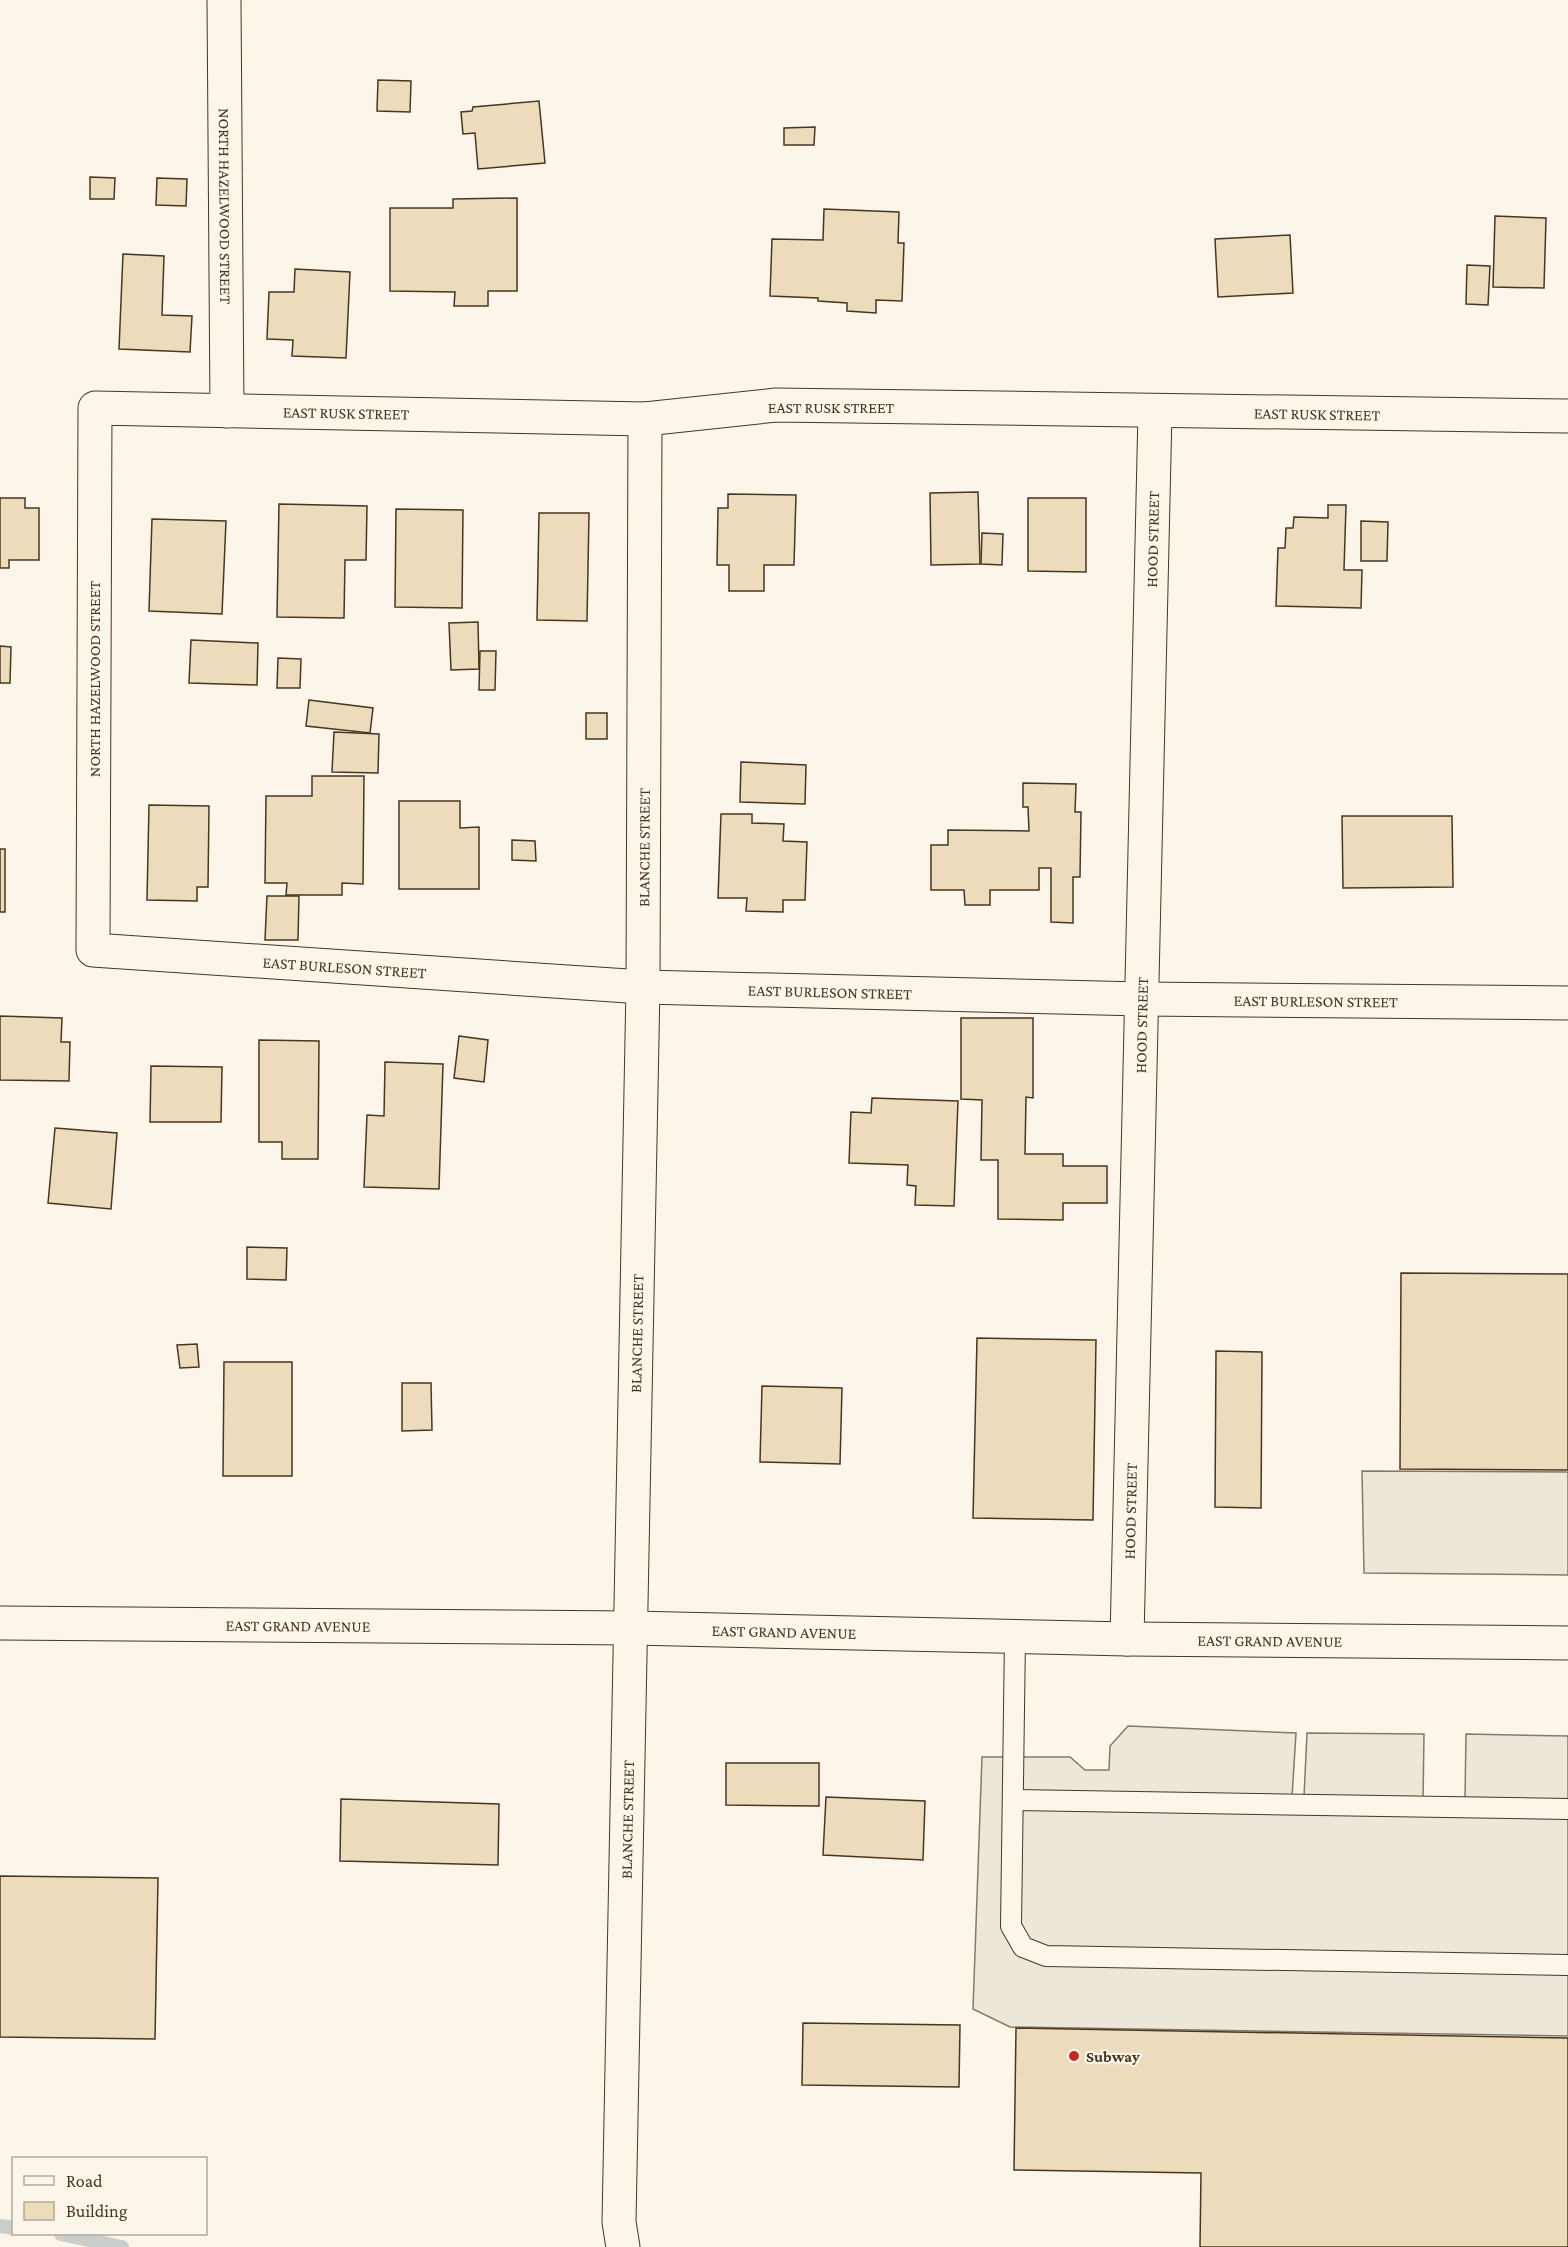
<svg xmlns="http://www.w3.org/2000/svg" width="1568" height="2247" viewBox="0 0 1568 2247" font-family="'Crimson Pro',serif">
	<rect width="100%" height="100%" fill="#fbf6e9"/>
	<!-- parking -->
	<g fill="#ede7d9" stroke="#887966" stroke-width="1.5">
		<polygon points="1362,1471 1568,1472 1568,1575 1364,1573"/>
		<polygon points="1128,1726 1296,1733 1292,1797 1304,1797 1307,1733 1424,1734 1423,1801 1465,1800 1466,1734 1568,1736 1568,2036 1010,2027 973,2009 982,1757 1070,1757 1085,1770 1109,1770 1110,1746"/>
	</g>
	<g fill="none" stroke-linecap="round" stroke-linejoin="round">
		<!-- stream -->
		<g stroke="#c9cecd" stroke-width="14">
			<polyline points="0,2226 14,2228"/>
			<polyline points="61,2234 122,2247"/>
		</g>
	</g>
	<!-- building -->
	<g fill="#ecdcbc" stroke="#4a3520" stroke-width="1.5">
		<polygon points="378,80 411,81 410,112 377,111"/>
		<polygon points="539,101 545,163 478,169 475,133 463,134 461,112 472,111 473,107"/>
		<polygon points="815,127 814,145 784,145 784,128"/>
		<polygon points="90,177 115,178 114,199 90,199"/>
		<polygon points="157,178 187,179 186,206 156,205"/>
		<polygon points="517,198 517,291 488,291 488,306 454,306 455,292 390,291 390,208 453,208 453,199"/>
		<polygon points="824,209 899,212 898,243 904,243 902,301 876,300 876,313 847,311 847,303 818,301 818,298 770,296 772,239 823,240"/>
		<polygon points="1495,216 1546,218 1544,288 1493,287"/>
		<polygon points="1290,235 1293,293 1218,297 1215,239"/>
		<polygon points="123,254 164,256 162,315 192,316 190,352 119,349"/>
		<polygon points="1467,265 1490,266 1488,305 1466,304"/>
		<polygon points="295,269 350,272 346,358 292,356 293,340 267,339 269,292 294,292"/>
		<polygon points="978,492 980,564 931,565 930,493"/>
		<polygon points="728,494 796,495 794,565 764,565 764,591 729,591 729,565 717,565 718,508 728,508"/>
		<polygon points="0,498 25,498 25,508 39,508 39,560 9,560 9,568 0,568"/>
		<polygon points="1028,498 1086,498 1086,572 1028,571"/>
		<polygon points="279,504 367,506 366,560 345,560 344,618 277,617"/>
		<polygon points="1328,505 1346,505 1344,570 1362,570 1361,608 1276,606 1278,548 1285,548 1286,528 1293,528 1294,517 1328,518"/>
		<polygon points="396,509 463,510 462,608 395,607"/>
		<polygon points="539,513 589,513 587,621 537,620"/>
		<polygon points="152,519 226,521 222,614 149,611"/>
		<polygon points="1361,521 1388,522 1387,561 1361,561"/>
		<polygon points="982,533 1003,534 1002,565 981,564"/>
		<polygon points="478,622 479,669 451,670 449,623"/>
		<polygon points="191,640 258,643 257,685 189,683"/>
		<polygon points="0,646 11,647 10,683 0,683"/>
		<polygon points="480,651 496,651 495,690 479,690"/>
		<polygon points="278,658 301,659 300,688 277,688"/>
		<polygon points="309,700 373,708 370,733 306,726"/>
		<rect x="586" y="713" width="21" height="26"/>
		<polygon points="334,732 379,734 378,773 332,772"/>
		<polygon points="741,762 806,765 805,804 740,802"/>
		<polygon points="312,776 364,776 363,884 342,883 342,895 286,895 287,883 265,883 266,796 312,796"/>
		<polygon points="1023,783 1076,784 1075,812 1081,812 1080,877 1073,877 1073,923 1051,922 1051,868 1039,868 1039,890 990,890 990,905 965,905 964,890 931,890 931,845 948,845 948,830 1029,831 1028,807 1023,807"/>
		<polygon points="399,801 460,801 460,828 479,827 479,889 399,889"/>
		<polygon points="149,805 209,806 208,887 197,887 197,901 147,900"/>
		<polygon points="721,814 752,814 752,823 784,824 783,841 807,842 805,900 783,900 783,912 746,911 747,898 718,898"/>
		<polygon points="1342,816 1452,816 1453,887 1343,888"/>
		<polygon points="512,840 535,841 536,861 512,860"/>
		<rect x="0" y="849" width="5" height="63"/>
		<polygon points="267,896 299,896 298,940 265,940"/>
		<polygon points="0,1016 62,1018 61,1042 70,1042 69,1081 0,1080"/>
		<polygon points="961,1018 1033,1018 1033,1098 1026,1097 1025,1154 1063,1154 1063,1166 1107,1166 1107,1203 1063,1203 1063,1220 998,1219 998,1160 981,1160 982,1100 961,1099"/>
		<polygon points="459,1036 488,1040 484,1082 454,1078"/>
		<polygon points="259,1040 319,1041 318,1159 282,1159 282,1142 259,1142"/>
		<polygon points="385,1062 443,1064 439,1189 364,1187 367,1115 384,1116"/>
		<polygon points="151,1066 222,1067 221,1122 150,1122"/>
		<polygon points="872,1098 958,1101 954,1206 915,1205 916,1186 907,1185 908,1165 849,1163 851,1112 871,1113"/>
		<polygon points="55,1128 117,1133 111,1209 48,1203"/>
		<polygon points="247,1247 287,1248 286,1280 247,1279"/>
		<polygon points="1401,1273 1568,1274 1568,1470 1400,1469"/>
		<polygon points="977,1338 1096,1340 1093,1520 973,1518"/>
		<polygon points="197,1344 199,1367 180,1368 177,1345"/>
		<polygon points="1216,1351 1262,1352 1261,1508 1215,1507"/>
		<polygon points="224,1362 292,1362 292,1476 223,1476"/>
		<polygon points="402,1383 431,1383 432,1430 402,1431"/>
		<polygon points="762,1386 842,1388 840,1464 760,1462"/>
		<polygon points="726,1763 819,1763 819,1806 726,1805"/>
		<polygon points="826,1797 925,1801 923,1860 823,1855"/>
		<polygon points="341,1799 499,1804 498,1865 340,1861"/>
		<polygon points="0,1876 158,1878 155,2039 0,2037"/>
		<polygon points="803,2023 960,2025 959,2087 802,2085"/>
		<polygon points="1016,2028 1568,2038 1568,2247 1200,2247 1201,2173 1014,2170"/>
	</g>
	<g fill="none" stroke-linecap="round" stroke-linejoin="round">
		<defs>
			<g id="lane">
				<polyline points="1015,1637 1011,1926 1023,1947 1046,1956 1568,1965"/>
				<polyline points="1014,1800 1568,1809"/>
			</g>
			<g id="street">
				<path id="s1" d="M 224,0 L 227,411"/>
				<path id="s2" d="M 1568,416 L 776,405 L 645,419 L 95,408 L 93,950 L 643,987 L 1142,999 L 1568,1003"/>
				<path id="s3" d="M 1127,1639 L 1155,412"/>
				<path id="s4" d="M 623,2247 L 619,2222 L 643,987 L 645,419"/>
			</g>
			<g id="highway">
				<path id="s5" d="M 0,1623 L 632,1628 L 1127,1639 L 1568,1643"/>
			</g>
		</defs>
		<!-- lane casing -->
		<use href="#lane" stroke="#4a3520" stroke-width="22"/>
		<!-- street casing -->
		<use href="#street" stroke="#4a3520" stroke-width="35"/>
		<!-- highway casing -->
		<use href="#highway" stroke="#4a3520" stroke-width="35"/>
		<!-- lane -->
		<use href="#lane" stroke="#fbf6e9" stroke-width="20"/>
		<!-- street -->
		<use href="#street" stroke="#fbf6e9" stroke-width="33"/>
		<!-- highway -->
		<use href="#highway" stroke="#fbf6e9" stroke-width="33"/>
	</g>
	<!-- markers -->
	<circle fill="#c62828" stroke="#fbf6e9" stroke-width="2" cx="1074" cy="2056" r="6"/>
	<g text-anchor="middle" dominant-baseline="central" stroke-width="4.5" stroke-linejoin="round" paint-order="stroke">
		<!-- street labels -->
		<g font-size="16" fill="#4a3520" stroke="#fbf6e9">
			<text stroke="none"><textPath href="#s1" startOffset="206">NORTH HAZELWOOD STREET</textPath></text>
			<text x="831" y="407">EAST RUSK STREET</text>
			<text transform="translate(346 413) rotate(1)">EAST RUSK STREET</text>
			<text transform="translate(1317 414) rotate(1)">EAST RUSK STREET</text>
			<text stroke="none"><textPath href="#s3" startOffset="1100">HOOD STREET</textPath></text>
			<text transform="translate(94 679) rotate(-90)">NORTH HAZELWOOD STREET</text>
			<text stroke="none"><textPath href="#s4" startOffset="1400">BLANCHE STREET</textPath></text>
			<text stroke="none"><textPath href="#s2" startOffset="2268">EAST BURLESON STREET</textPath></text>
			<text stroke="none"><textPath href="#s2" startOffset="2754">EAST BURLESON STREET</textPath></text>
			<text stroke="none"><textPath href="#s2" startOffset="3240">EAST BURLESON STREET</textPath></text>
			<text stroke="none"><textPath href="#s3" startOffset="614">HOOD STREET</textPath></text>
			<text stroke="none"><textPath href="#s4" startOffset="914">BLANCHE STREET</textPath></text>
			<text stroke="none"><textPath href="#s3" startOffset="128">HOOD STREET</textPath></text>
			<text stroke="none"><textPath href="#s5" startOffset="298">EAST GRAND AVENUE</textPath></text>
			<text stroke="none"><textPath href="#s5" startOffset="784">EAST GRAND AVENUE</textPath></text>
			<text stroke="none"><textPath href="#s5" startOffset="1270">EAST GRAND AVENUE</textPath></text>
			<text stroke="none"><textPath href="#s4" startOffset="428">BLANCHE STREET</textPath></text>
		</g>
		<!-- poi labels -->
		<g font-size="16" font-weight="bold" fill="#4a3520" stroke="#fbf6e9" text-anchor="start">
			<text x="1086" y="2056">Subway</text>
		</g>
	</g>
	<!-- legend -->
	<rect x="12" y="2157" width="195" height="78" fill="#fbf6e9" stroke="#b4a999" stroke-width="1.5"/>
	<rect x="24" y="2176" width="30" height="9" fill="#fbf6e9" stroke="#b4a999" stroke-width="1.5"/>
	<text x="66" y="2187" font-size="18" fill="#4a3520">Road</text>
	<rect x="24" y="2202" width="30" height="18" fill="#ecdcbc" stroke="#b4a999" stroke-width="1.5"/>
	<text x="66" y="2217" font-size="18" fill="#4a3520">Building</text>
</svg>
